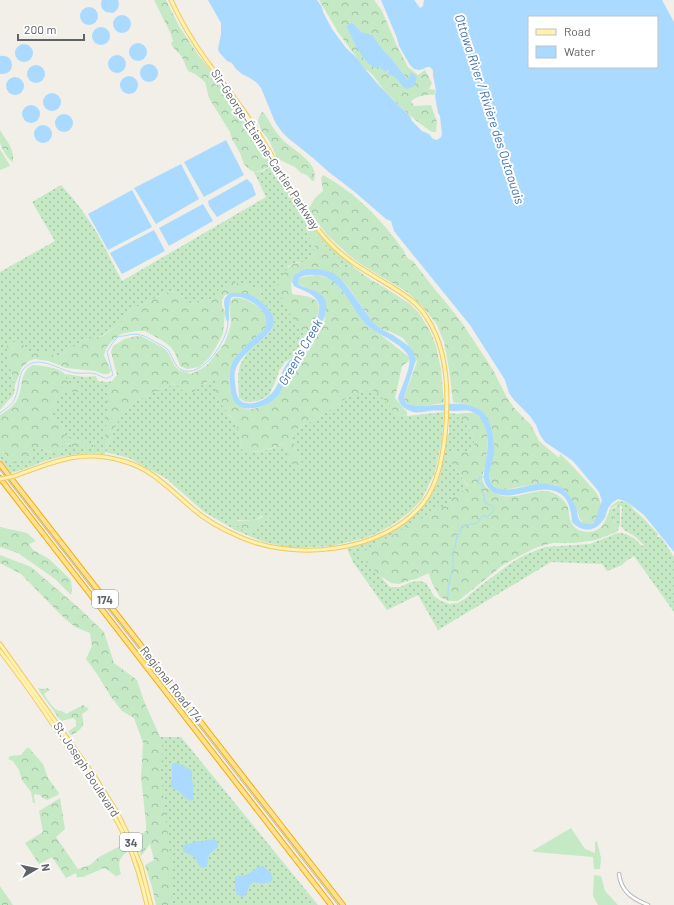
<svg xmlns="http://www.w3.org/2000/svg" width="674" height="905" viewBox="0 0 674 905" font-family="Barlow,sans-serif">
	<defs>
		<pattern id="grass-dots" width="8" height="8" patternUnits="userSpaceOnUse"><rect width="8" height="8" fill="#c5e8c5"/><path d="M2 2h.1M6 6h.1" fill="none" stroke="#a3c0a4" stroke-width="1.8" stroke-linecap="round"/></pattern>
		<pattern id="forest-crowns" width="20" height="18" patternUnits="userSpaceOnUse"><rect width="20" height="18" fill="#c5e8c5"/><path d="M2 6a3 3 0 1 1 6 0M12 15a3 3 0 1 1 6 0" fill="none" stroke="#a3c0a4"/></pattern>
	</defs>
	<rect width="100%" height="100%" fill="#f1efe8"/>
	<!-- grass -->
	<g fill="url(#grass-dots)" fill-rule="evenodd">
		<path d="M 273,164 L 288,190 L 293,200 L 296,202 L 300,210 L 315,230 L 325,241 L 351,263 L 352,266 C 346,267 342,269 337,264 L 338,258 L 333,254 L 306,224 L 308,235 L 315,246 L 313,253 L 306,262 L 297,262 L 288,266 L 293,318 L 306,336 L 295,356 L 285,362 L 279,371 L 276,380 L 269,395 L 258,401 L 245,402 L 239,398 L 238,376 L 240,365 L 247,353 L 267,335 L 271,330 L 274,322 L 271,312 L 262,302 L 260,290 L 246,285 L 214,299 L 191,304 L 181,295 L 171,291 L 130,310 L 122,322 L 102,336 L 84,340 L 58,357 L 49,353 L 30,352 L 24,345 L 11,370 L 11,375 L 15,385 L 14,394 L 0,410 L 0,272 L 55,241 L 32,202 L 61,185 C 75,200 87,216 97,233 C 106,249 113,265 122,281 L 266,197 L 254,172 L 264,171 Z"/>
		<path d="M 65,374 L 85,377 L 96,376 L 98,381 L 108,382 L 112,381 L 108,394 L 105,451 L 113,434 L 119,418 L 136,401 L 162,388 L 177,384 L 205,384 L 211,379 L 216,379 L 229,415 L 236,423 L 241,442 L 243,452 C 260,452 269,451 284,443 L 290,462 L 303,467 L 294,444 L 292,435 L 300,426 L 310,422 L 319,417 L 330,410 L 340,402 L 352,395 L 370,389 L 379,394 L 398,415 L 407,416 L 444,412 L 442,440 L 435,472 L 422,499 L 411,511 L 395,523 L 378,533 L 361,539 L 332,546 L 291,548 L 264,542 L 237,531 L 204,512 L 167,479 L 129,458 L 105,452 L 105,454 C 86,452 67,454 49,460 C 36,464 24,470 11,473 L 0,459 L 0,448 L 4,454 L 15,463 L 32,458 L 27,447 L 38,447 L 52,453 L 64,443 L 82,445 L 88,447 L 86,442 L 73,441 L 65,435 L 63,426 L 49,413 L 55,406 L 55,397 L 63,391 L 79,391 L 66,380 ZM 261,516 L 271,517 L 249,532 L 242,530 L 241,526 L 237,520 C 245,521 254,522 261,516 Z"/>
		<path d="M 449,413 L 458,414 L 458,417 C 467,424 476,435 474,447 C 467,453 457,455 448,459 L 456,469 L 468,487 L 466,489 L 453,496 L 446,505 L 360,554 L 390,587 L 400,587 L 411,582 L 420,581 L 426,583 L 434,596 L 441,601 L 449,604 L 458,603 L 466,598 L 475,590 L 507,566 L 521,557 L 537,550 L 545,547 L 590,544 L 618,533 C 629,533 635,539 642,546 L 644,545 C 640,542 637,538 634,536 C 628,531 621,531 621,523 C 621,517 622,511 622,506 L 619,506 L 620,507 L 620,525 L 617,532 C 613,525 616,517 612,512 L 609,512 L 609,510 L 618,506 L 617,505 L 610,509 L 611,506 L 618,501 L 627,502 L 631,506 L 634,510 L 644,519 L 658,534 L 657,537 L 661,537 L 674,557 L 674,612 L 634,556 L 626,561 L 622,565 L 607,571 L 602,564 L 551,562 L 438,630 L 418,595 L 387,610 L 353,562 L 347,549 C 384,539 421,521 437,484 C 443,468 444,451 446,435 L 449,434 Z"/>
		<polygon points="156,737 181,737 318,905 164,905"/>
	</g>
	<!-- forest -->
	<g fill="url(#forest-crowns)" fill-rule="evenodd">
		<polygon points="154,0 166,0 179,26 199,56 214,75 234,103 273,164 263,170 254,172 250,170 244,164 240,153 232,139 230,132 209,98 205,82 195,74 188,71 182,57 172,46 171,43 173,41 171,34"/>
		<path d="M 319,0 L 374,0 L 382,11 L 396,44 L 408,67 L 418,75 L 425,70 L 432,83 L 429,89 L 436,90 L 434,95 C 425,94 418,96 411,101 L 414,106 L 431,105 L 437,122 L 436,132 L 432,132 C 414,120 401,108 386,92 C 379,85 374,73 365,69 L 338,32 ZM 352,22 L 361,32 L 383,50 L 391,58 L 408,80 L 402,87 L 400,82 L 394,75 L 390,75 L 388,68 L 385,72 L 379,67 L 367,62 L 359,51 L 346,26 Z"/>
		<path d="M 262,112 L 264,113 C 270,122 274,131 282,139 C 293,151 320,162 314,181 L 312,181 L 307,175 L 301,173 L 295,167 L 280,160 L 276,156 L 270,142 L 261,130 L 258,121 L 259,117 Z"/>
		<path d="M 0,130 C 7,142 14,147 13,162 C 8,160 2,149 0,143 C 0,140 0,134 0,130 Z"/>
		<path d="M 323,175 C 356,193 383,221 404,251 C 405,256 408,259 413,261 L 436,291 L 448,305 L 462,323 L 493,370 L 506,396 L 515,409 L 531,425 L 539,441 L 559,458 L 560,454 C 570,463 578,472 587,482 C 591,487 598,493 600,500 C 602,507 597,518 593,524 C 579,527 580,517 576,507 C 573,501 567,492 561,488 C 546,478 518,489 501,490 C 494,487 490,484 489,476 C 490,468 494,460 494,452 C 495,438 491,415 477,408 C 470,404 460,404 453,402 L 449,369 L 444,342 L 437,325 L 428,313 L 421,305 L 407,292 L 362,265 L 350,256 L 328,236 L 308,210 L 315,198 L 323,191 L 321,178 Z"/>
		<path d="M 306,224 L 333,254 L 339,258 L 337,264 C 342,269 346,267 352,266 L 371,280 L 384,287 L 410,304 L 419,313 L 430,331 L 436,346 L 441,369 L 444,403 C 430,404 420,409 406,403 L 404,397 L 417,362 L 412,350 L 403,338 L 391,332 L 381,329 L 372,321 L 349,288 L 340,278 L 319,269 L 305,269 L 294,275 L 291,283 L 292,294 C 298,295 309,296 314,299 C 326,307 313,328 306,336 C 294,322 283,304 277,286 C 286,271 286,262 306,262 L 313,253 L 315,246 L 308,235 Z"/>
		<path d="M 317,275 L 330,279 L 336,283 L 350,300 L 364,322 L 370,328 L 377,332 L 409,357 L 409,361 L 402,366 L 395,398 L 407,412 L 407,416 L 397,415 L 379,394 L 370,389 L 352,395 L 340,402 L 330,410 L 319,417 L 310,422 L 300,426 L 292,435 L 294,444 L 303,467 L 300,470 L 290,462 L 284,443 C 269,450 260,452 243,452 L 241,442 L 236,423 L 220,403 L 215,394 L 216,380 L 211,379 L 193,392 L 185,393 L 176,384 L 162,388 L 136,401 L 119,418 L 113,434 L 104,452 L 108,394 L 112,381 L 117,375 L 111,352 L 113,346 L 125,339 L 132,337 L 141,336 L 165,349 L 169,354 L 174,365 L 179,370 L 191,374 L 201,369 L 207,365 L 224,344 L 229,331 L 231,323 L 229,302 C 231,300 232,299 234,298 C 246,296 272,312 267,326 C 265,331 259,334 256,337 C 240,351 229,360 230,383 C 230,388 231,395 234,400 C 237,406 245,411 252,409 C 260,408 270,404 276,398 C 282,391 284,384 288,377 C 290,373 294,370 296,367 C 304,357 311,347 316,337 C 318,333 321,330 323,326 C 325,321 325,314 326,308 L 315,291 L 305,287 L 298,283 L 298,279 L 302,277 Z"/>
		<path d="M 232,282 L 246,285 L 260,290 L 262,302 C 248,294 241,291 225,295 L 222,300 L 222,306 L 225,312 L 223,334 L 216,347 L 209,358 L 199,367 L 187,369 L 180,366 L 175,353 L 171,347 L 163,341 L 145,331 L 136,331 L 121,334 L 112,341 L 107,347 L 104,355 L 111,371 L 108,374 L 103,374 L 95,371 L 66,368 L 59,365 L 48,361 L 35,359 L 29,361 L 22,367 L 15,385 C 10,372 8,357 7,343 C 18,340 23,343 30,352 C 42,349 47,352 58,357 L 84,340 L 103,336 L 122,322 L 130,310 L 171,291 L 181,295 L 191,304 L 214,299 L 219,289 Z"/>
		<path d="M 32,365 C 44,366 55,366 65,374 L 66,380 L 71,384 L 78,383 L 81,388 L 79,392 L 63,391 L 55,397 L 55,406 L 49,413 L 63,426 L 65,435 L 73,441 L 86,442 L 94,445 L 94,447 L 88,447 L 82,445 L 75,449 L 69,443 L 64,443 L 60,452 L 52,453 L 46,450 L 38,447 L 28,447 L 33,458 L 15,463 L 11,462 L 0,448 L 0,415 C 6,411 13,407 17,400 C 24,388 18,374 32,365 Z"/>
		<path d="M 463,413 L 474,413 C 477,415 481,418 483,421 C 490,431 487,455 485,466 C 483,472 481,478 484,484 C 485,487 489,489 491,490 C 506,504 527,491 544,491 C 554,491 564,498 568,507 C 569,512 569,518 571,522 C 576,534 594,535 602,526 C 605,522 607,516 609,512 L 612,512 C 616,518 613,525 617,532 L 596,540 L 589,541 L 574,543 L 553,543 L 541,546 L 533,549 L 503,565 L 458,601 L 448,601 L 440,597 L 434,587 L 430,578 L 429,573 L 416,579 L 411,580 L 399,584 L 391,583 L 386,579 L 381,577 L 359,554 L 446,505 L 453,496 L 466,489 L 468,486 L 456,469 L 448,459 L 448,456 L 453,450 C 463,453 466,454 474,447 C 476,435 467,424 458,417 L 458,414 Z"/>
		<polygon points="265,515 270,515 271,517 249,532 242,530 241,526 235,526 230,525 231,521 246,521 258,519"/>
		<polygon points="0,527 27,533 36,541 29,544 33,550 49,559 71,580 72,591 71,595 55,579 18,553 0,547"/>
		<polygon points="0,555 31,567 79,608 104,632 114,663 137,680 144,701 161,739 163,757 161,773 163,795 172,869 172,902 168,905 156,905 152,887 145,865 154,860 150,844 141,856 134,839 146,831 146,823 141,777 143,743 134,718 122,711 111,697 97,674 86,659 92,646 90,633 75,627 64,618 21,574 0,563"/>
		<path d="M 38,688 L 43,689 L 47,688 L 49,689 L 50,690 L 44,694 C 47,699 52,707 57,710 C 61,712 62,710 66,714 L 83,705 L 89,709 L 82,714 C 82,717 84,721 83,724 C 82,729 75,734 70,735 L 69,731 L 76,726 L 76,720 L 73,718 L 61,721 L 40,692 Z"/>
		<polygon points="27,748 29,748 43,764 48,778 59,793 58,795 47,800 43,798 40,795 35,794 34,796 35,802 35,803 33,803 31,792 22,780 19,770 13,761 8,759 10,756 21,755 24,751"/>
		<path d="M 60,798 L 65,829 L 56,837 L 78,869 L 90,865 L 99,857 L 122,845 L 125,847 L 127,852 C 118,859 118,863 121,874 L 119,875 L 116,876 L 106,869 L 104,868 L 83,877 L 77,877 L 76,873 L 66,878 L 52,857 L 39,864 L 25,843 L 43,832 L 39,811 Z"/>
		<polygon points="0,886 13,905 0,905"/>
	</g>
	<!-- green -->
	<g fill="#c5e8c5">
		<polygon points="0,149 10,166 0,170"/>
		<polygon points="571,828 585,849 595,853 595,842 597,841 601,858 600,869 594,869 593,857 535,852 532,851"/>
		<polygon points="594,875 601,876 605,891 618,905 598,905 593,896"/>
	</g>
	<!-- water -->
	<g fill="#aadaff" fill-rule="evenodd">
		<path d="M 102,0 L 118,0 C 120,6 118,10 113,13 L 106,12 C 101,9 100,5 102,0 Z"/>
		<path d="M 208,0 L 317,0 L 322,7 L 323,12 L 332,29 L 346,48 L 357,58 L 365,69 L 376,82 L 394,101 L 410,116 L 412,121 L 422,131 L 429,134 L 433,139 L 437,140 L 441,137 L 442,134 L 440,116 L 438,113 L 435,96 L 436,90 L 433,76 L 433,70 L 430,67 L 427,67 L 423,69 L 419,70 L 414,69 L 410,65 L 399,46 L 397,38 L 381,0 L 414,0 L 420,8 L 423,6 L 424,0 L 662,0 L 674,22 L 674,552 L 644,515 L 627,502 L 618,499 C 613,502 609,505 607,511 C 606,514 606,517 604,519 C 596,532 582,533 572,522 C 570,488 552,486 523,493 C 514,495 503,498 493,492 C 489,489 485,485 484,480 C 483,471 486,462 487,453 C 489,438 487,417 470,411 C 466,410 460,411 455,411 C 446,411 437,410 428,411 C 423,412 417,413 413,412 C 406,410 399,405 398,398 C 401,388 412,366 409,357 C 404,345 380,335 370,328 C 364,323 360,317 356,311 C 347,296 334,274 314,275 C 309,275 303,275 299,278 L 298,283 L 300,285 C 307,289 319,290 324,298 C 331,311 320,327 314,338 C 312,342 310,347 307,351 C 302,359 294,364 289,372 C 285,380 282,393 275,399 C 270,403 265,406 259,407 C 237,413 230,401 230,381 C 230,374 230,366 234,360 C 240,350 255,337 264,330 C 275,313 247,294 232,297 C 226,304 231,315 228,323 C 225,319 225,313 225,309 C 224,305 223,300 226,297 C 228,293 233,293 237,293 C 241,293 245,293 249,294 C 260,299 280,314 272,328 C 263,343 238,354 235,372 C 234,377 235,384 236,390 C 237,396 239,402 246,403 C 255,405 264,400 271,394 C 279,387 280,374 286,365 C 289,360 295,356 299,352 C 307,343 324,313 318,302 C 314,293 303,291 294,286 L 292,282 L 294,275 L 305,269 L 319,269 L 333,273 L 340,278 L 349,289 L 372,321 L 381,329 L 393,335 L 409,346 L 413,351 L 416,360 L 404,397 L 406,403 C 418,408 425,405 437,405 C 450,404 465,402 477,408 C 491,414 495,438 494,452 C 494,460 490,468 489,476 C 491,497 518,488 531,485 C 536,484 543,483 549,484 C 553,485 558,486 561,487 C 567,491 573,501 576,507 C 578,512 577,518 581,522 C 585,524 589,524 593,524 C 598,516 598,508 602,501 L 599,492 L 573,461 L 545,442 L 540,435 L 536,425 L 530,416 L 514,400 L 509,393 L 505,380 L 470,325 L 401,240 L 394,231 L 391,221 L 386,219 L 356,193 L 338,179 L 330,173 L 313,158 L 288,138 L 282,132 L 275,122 L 261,88 L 257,83 L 250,78 L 242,74 L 236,69 L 232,63 L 227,61 L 219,52 L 218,49 L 221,34 L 221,23 ZM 529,17 L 657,17 L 657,67 L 529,67 Z"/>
		<circle cx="89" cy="16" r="9"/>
		<circle cx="122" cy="24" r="9"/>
		<path d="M 352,22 L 361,32 L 372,35 L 383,50 L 391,58 L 408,80 L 411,72 L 417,77 L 414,86 L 406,89 C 399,85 398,76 390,75 L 388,76 L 388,73 L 389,71 L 388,69 L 385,72 L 379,67 L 376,68 C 362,63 353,39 346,26 Z"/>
		<circle cx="101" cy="36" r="9"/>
		<circle cx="138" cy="52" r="9"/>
		<circle cx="24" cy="53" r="9"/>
		<circle cx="117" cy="64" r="9"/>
		<path d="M 0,56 C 16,54 16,76 0,74 Z"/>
		<circle cx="149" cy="73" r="9"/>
		<circle cx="36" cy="74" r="9"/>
		<circle cx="129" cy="85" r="9"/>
		<circle cx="15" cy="86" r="9"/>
		<circle cx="52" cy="102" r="9"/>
		<circle cx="31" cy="114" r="9"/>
		<circle cx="64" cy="123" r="9"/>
		<circle cx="43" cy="134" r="9"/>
		<polygon points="226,140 244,175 204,197 184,162"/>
		<polygon points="181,164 199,199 156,224 134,188"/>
		<polygon points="247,179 252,184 256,195 217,217 209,206 208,201"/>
		<polygon points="132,190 152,227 108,250 88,214"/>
		<polygon points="203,204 213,221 169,246 159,228"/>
		<polygon points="154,230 165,251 122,274 110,253"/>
		<path d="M 173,763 L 179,763 L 181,765 L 191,770 L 192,773 L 192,781 L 194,786 L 193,792 L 194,799 L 191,801 L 184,797 L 179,791 L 171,787 C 170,782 172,781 172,776 C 173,770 170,769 173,763 Z"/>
		<path d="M 214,839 L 218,842 L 218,847 L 209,854 L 207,866 L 206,867 L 202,868 C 198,865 198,862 195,858 C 193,855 187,854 183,851 L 183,847 L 186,843 L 189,844 L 198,841 L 203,842 L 206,840 Z"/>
		<path d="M 263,866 L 271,873 L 273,880 C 267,885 260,883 253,882 L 250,885 L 245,896 L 243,897 C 235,895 236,891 235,884 C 235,882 235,879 235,877 C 239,875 241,876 245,875 C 252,874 253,867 263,866 Z"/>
	</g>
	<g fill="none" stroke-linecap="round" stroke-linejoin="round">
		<!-- stream -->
		<g stroke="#aadaff" stroke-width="1">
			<path d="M 0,413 C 5,409 13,405 15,398 C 20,388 17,371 28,365 C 42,356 61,371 75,373 C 82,374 90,372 96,374 C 104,377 105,381 113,375 L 107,352 C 110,347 114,340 118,337 C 120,336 122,336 124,336 C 138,332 144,335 155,342 C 160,345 165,346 168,350 C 173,356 174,367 182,370 C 202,379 228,340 228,323"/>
			<polyline points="448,596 448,589 450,578 453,568 453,550 455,547 457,536 460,533 462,526 477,523 483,515 486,517 489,516 494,510 494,507 491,505 485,503 484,495 481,489 483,487 483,485 478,483 478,479 485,476"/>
		</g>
		<defs>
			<path id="minor" d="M 619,874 C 621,892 633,899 648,905"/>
			<g id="major">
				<path d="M 15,476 C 53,462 82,448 123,461 C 153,469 170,490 193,509 C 206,520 222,529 238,536 C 293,562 385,553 424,502 C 438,483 442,459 445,436 C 449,398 449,351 427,318 C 419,304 405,295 392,287 C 371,274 348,262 331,244 C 317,230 306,214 295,198 C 290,189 285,179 280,170 C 271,153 260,136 250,120 C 232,93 211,69 194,42 C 185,28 178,15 171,0"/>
				<polyline points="0,644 95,777 118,814 130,839 141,866 151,905"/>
				<path d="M 0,651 C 22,679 42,708 62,738 C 85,771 110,804 127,841 C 136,862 142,883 147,905"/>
			</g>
			<g id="highway">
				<polyline points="0,464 343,905"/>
				<polyline points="0,478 331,905"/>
			</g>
		</defs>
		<!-- minor casing -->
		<use href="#minor" stroke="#b5b8bc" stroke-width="4.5"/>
		<!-- major casing -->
		<use href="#major" stroke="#f2c960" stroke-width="5"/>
		<!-- highway casing -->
		<use href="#highway" stroke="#f9ab00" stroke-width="6"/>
		<!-- minor -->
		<use href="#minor" stroke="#fff" stroke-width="2.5"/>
		<!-- major -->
		<use href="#major" stroke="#fff2af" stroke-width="3"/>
		<!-- highway -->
		<use href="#highway" stroke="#fde293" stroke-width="4"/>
		<!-- tram -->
		<polyline stroke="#b6b7b8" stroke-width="1" points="0,470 338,905"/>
		<defs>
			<polyline id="major-bridge" points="0,479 15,476"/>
		</defs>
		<!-- major-bridge casing -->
		<use href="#major-bridge" stroke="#f2c960" stroke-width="5" stroke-linecap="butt"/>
		<!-- major-bridge -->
		<use href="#major-bridge" stroke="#fff2af" stroke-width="3"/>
	</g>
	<g text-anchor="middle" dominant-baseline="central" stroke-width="4" stroke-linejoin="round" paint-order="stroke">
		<!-- shield labels -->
		<g fill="#fff" stroke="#8f9295" stroke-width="1">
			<rect x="92" y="590" width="26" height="18" rx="3"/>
			<rect x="120" y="833" width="22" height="18" rx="3"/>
		</g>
		<g font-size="11" font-weight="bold" fill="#5f6368">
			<text x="105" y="599">174</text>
			<text x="131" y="842">34</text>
		</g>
		<!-- street labels -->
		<g font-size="12" fill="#5f6368" stroke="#fff">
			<text transform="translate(266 149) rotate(57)">Sir-George-Étienne-Cartier Parkway</text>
			<text transform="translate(172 684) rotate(52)">Regional Road 174</text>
			<text transform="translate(87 769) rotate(57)">St. Joseph Boulevard</text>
		</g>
		<!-- water labels -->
		<g font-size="13" font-style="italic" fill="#4174aa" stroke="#fff">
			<text transform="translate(490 109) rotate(72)">Ottawa River / Rivière des Outaouais</text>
			<text transform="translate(300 352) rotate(-60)">Green's Creek</text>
		</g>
	</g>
	<!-- legend -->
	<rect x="528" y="16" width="130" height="52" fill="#ffffff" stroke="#bfc1c3"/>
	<rect x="536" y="29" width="20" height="6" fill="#fff2af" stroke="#bfc1c3"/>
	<text x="564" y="36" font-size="12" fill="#5f6368">Road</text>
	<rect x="536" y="46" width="20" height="12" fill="#aadaff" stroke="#bfc1c3"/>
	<text x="564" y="56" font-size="12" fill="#5f6368">Water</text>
	<!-- north arrow -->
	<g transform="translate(36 869) rotate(81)" stroke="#ffffff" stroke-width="3" paint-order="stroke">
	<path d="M0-3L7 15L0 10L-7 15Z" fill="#5f6368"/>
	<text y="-6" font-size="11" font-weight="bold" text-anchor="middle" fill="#5f6368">N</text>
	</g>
	<!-- scale -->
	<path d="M18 34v6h66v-6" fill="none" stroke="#5f6368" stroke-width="2"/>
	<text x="24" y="34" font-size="12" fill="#5f6368" stroke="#ffffff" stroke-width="3" paint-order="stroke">200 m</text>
</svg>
